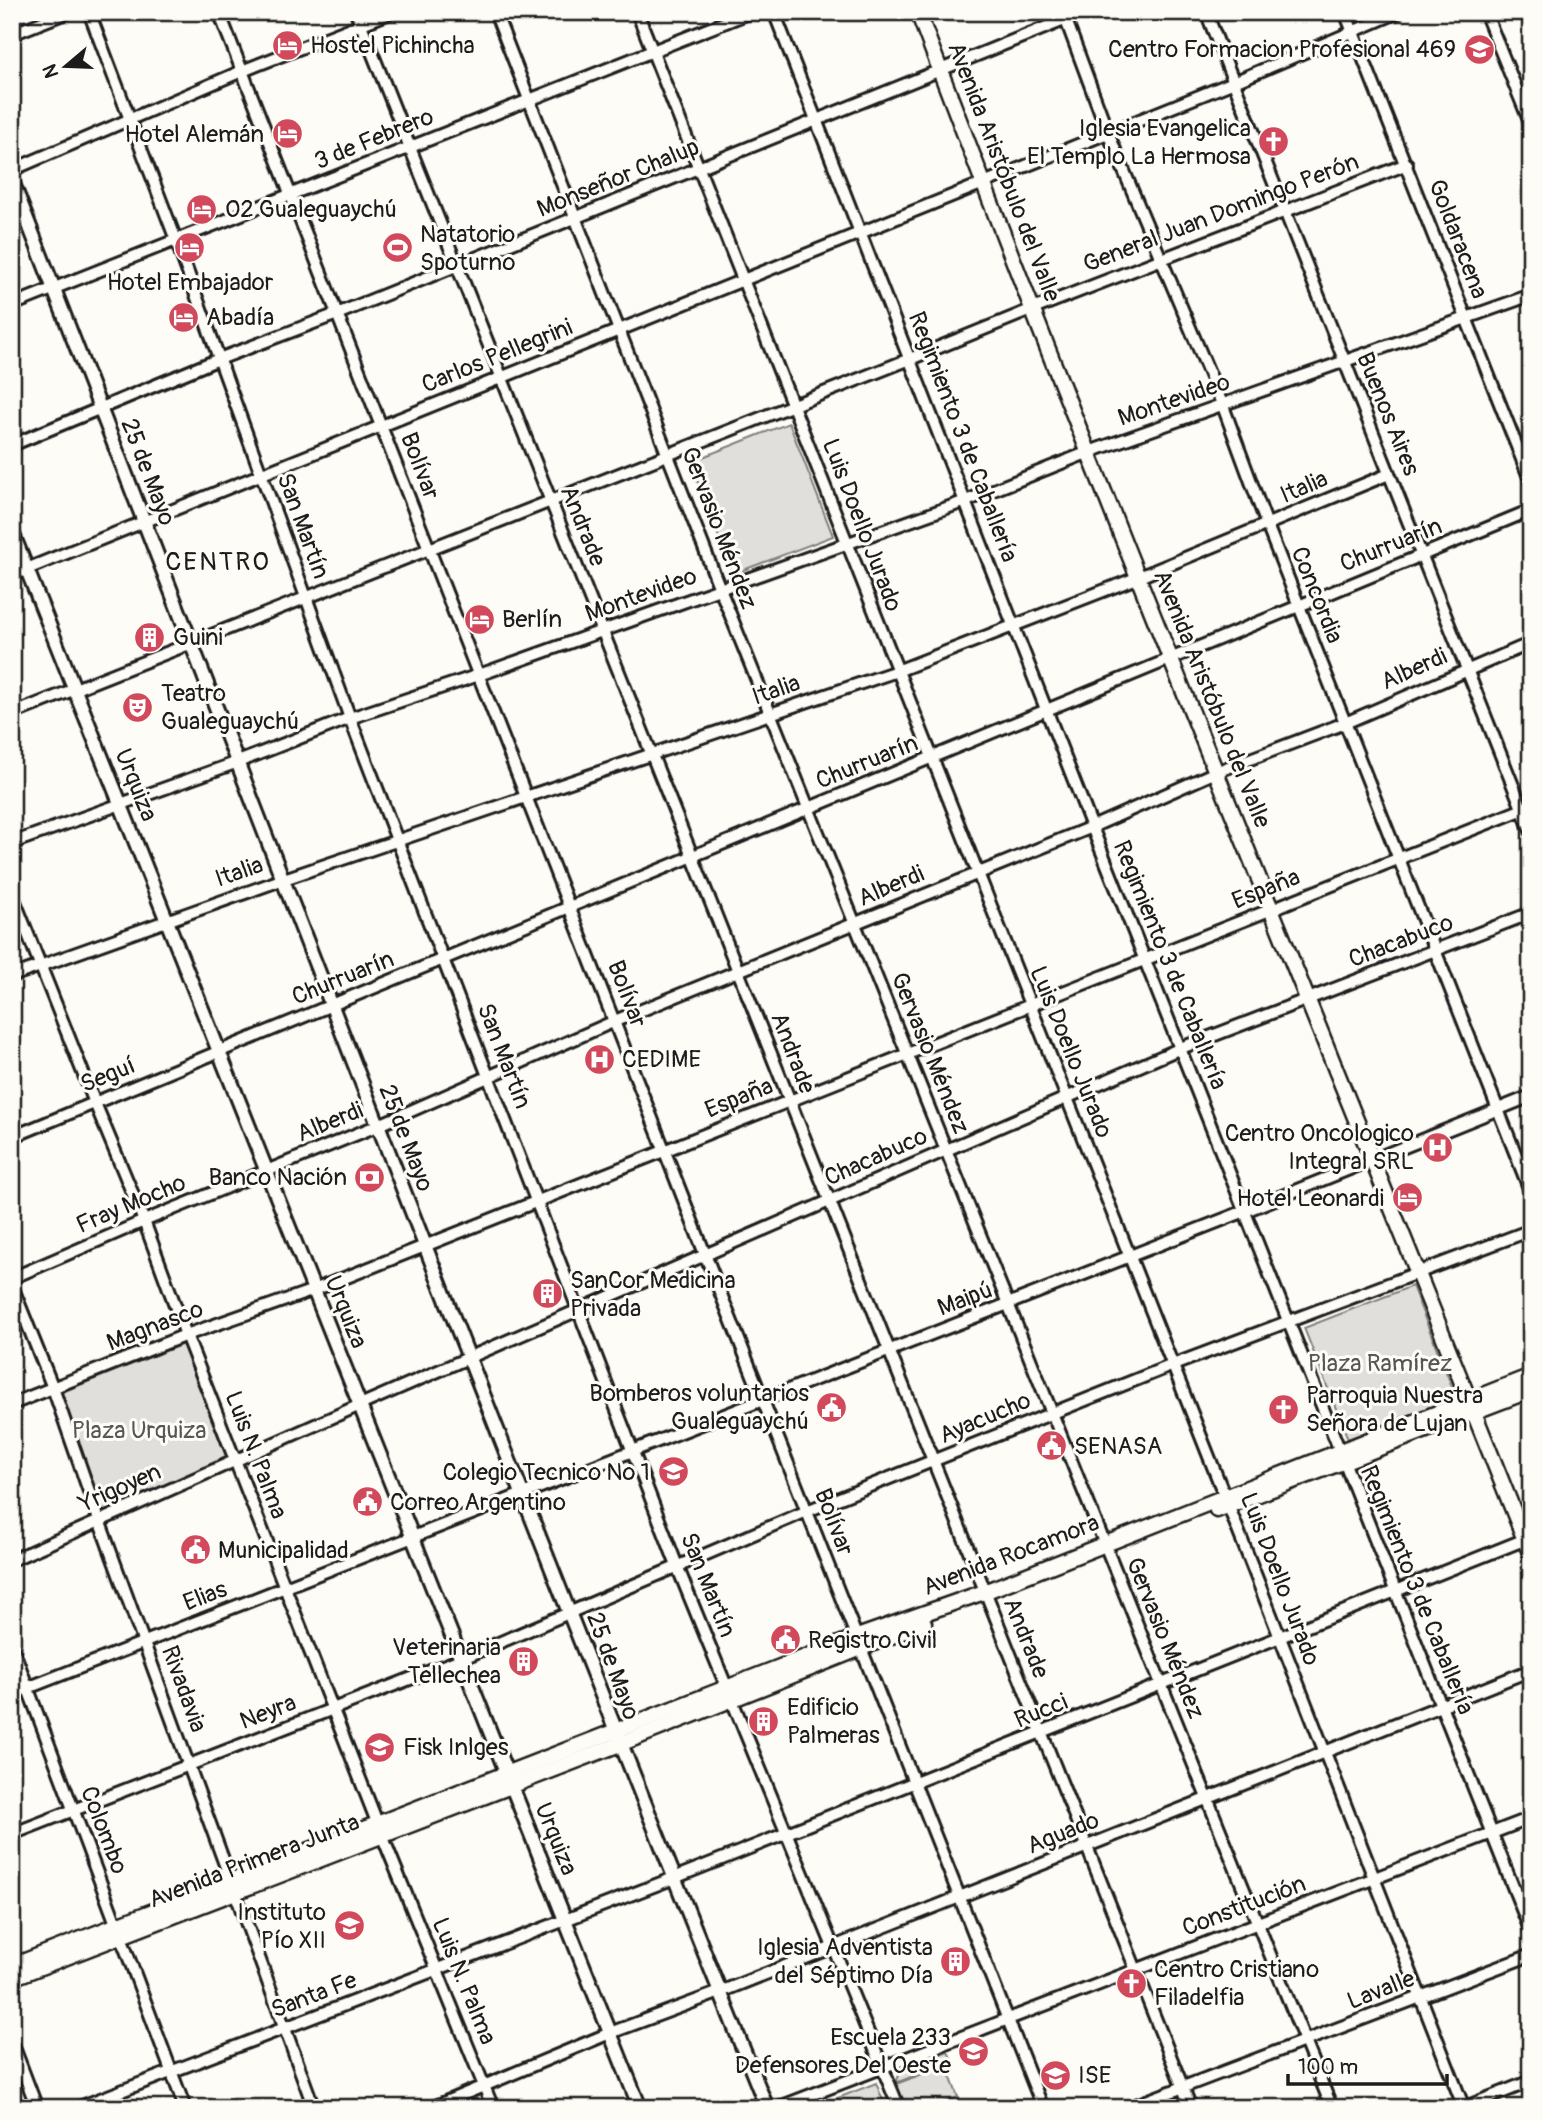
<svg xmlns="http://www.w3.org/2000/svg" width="1543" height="2120" viewBox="0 0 1543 2120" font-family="Pangolin,sans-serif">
	<rect width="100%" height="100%" fill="#fdfcf7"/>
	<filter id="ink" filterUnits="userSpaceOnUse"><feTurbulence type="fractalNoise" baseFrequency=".0143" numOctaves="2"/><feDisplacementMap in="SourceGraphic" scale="14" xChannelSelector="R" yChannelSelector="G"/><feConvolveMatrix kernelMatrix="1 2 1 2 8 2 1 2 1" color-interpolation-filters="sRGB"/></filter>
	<g filter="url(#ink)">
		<!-- green -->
		<g fill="#e0dfdb" stroke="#7e7e7c" stroke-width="2">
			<polygon points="789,423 833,536 733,574 690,462"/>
			<polygon points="1412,1286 1456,1397 1348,1439 1304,1328"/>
			<polygon points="183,1344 228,1461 102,1513 57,1394"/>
			<polygon points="948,2051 952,2061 896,2083 901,2070"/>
			<polygon points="946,2065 958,2097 929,2108 905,2108 896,2084"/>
			<polygon points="876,2083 886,2108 833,2108 830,2101"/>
		</g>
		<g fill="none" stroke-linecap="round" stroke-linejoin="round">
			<defs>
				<g id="minor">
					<polyline points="89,12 176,240 350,718 677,1566 899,2108"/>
					<polyline points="219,12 705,1254 1043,2108"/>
					<polyline points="356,12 1191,2108"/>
					<polyline points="495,12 720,589 1332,2108"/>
					<polyline points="637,12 1225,1497 1464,2108"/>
					<polyline points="774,12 1092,827 1531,1932"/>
					<polyline points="1063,12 1108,133 1223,406 1267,525 1531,1193"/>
					<polyline points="1206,12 1531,831"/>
					<polyline points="1345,12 1531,482"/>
					<polyline points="1485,12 1531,125"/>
					<polyline points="12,34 68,12"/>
					<polyline points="12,170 242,71 392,12"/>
					<polyline points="12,305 751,12"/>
					<polyline points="12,445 219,359 337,314 1084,12"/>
					<polyline points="12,575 1234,82 1399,12"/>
					<polyline points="12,714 910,359 1033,309 1407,164"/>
					<polyline points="12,843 238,762 350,718 479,675 966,501 1089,452 1531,295"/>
					<polyline points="12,894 95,1103 144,1221 186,1335 382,1835 493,2108"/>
					<polyline points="12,976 284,879 897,671 1139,577 1389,474"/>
					<polyline points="12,1137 1531,510"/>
					<polyline points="12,1278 144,1221 379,1125 615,1021 1092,827 1216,772 1345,723 1531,643"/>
					<polyline points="12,1286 53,1388 99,1520 314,2108"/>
					<polyline points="12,1404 186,1335 314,1290 1531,806"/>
					<polyline points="12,1560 360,1405 1181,1048 1531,913"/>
					<polyline points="12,1646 185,2108"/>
					<polyline points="12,1694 1245,1211 1531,1096"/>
					<polyline points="12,1834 461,1659 807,1511 1173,1365 1531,1230"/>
					<polyline points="12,2042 37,2108"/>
					<polyline points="77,2108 674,1878 1531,1537"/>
					<polyline points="431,2108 610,2033 720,1992 1531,1670"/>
					<polyline points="777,2108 1531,1818"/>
					<polyline points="1128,2108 1531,1955"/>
					<polyline points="1463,2108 1531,2081"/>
				</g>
				<g id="tertiary">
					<path d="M 12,181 C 262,824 508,1468 767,2108"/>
					<polyline points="12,532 640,2108"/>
				</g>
				<g id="secondary">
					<path d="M 918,12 C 1114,530 1326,1041 1531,1555"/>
					<polyline points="1217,1510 1531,1390"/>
					<polyline points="12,1966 857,1637 984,1592 1531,1376"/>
					<polyline points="12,1978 620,1744 924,1623"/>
				</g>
			</defs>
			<!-- minor casing -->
			<use href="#minor" stroke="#1c1c1c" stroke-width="16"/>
			<!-- tertiary casing -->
			<use href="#tertiary" stroke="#1c1c1c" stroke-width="18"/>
			<!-- secondary casing -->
			<use href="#secondary" stroke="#1c1c1c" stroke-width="19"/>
			<!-- minor -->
			<use href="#minor" stroke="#fdfcf7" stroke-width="10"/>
			<!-- tertiary -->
			<use href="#tertiary" stroke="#fdfcf7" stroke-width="12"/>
			<!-- secondary -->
			<use href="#secondary" stroke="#fdfcf7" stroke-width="14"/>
		</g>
	</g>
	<!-- icons -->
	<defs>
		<symbol id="hotel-disc" viewBox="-11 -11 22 22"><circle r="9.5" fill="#d1495b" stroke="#fdfcf7"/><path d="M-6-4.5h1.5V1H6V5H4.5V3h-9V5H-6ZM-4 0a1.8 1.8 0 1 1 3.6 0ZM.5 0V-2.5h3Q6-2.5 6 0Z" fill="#fff"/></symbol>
		<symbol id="school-disc" viewBox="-11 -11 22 22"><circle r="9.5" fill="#d1495b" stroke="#fdfcf7"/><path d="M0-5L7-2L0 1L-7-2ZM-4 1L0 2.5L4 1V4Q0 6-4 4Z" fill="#fff"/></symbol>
		<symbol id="church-disc" viewBox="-11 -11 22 22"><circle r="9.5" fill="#d1495b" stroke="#fdfcf7"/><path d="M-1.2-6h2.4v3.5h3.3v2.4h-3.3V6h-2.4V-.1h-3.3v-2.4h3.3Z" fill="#fff"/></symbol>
		<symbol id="stadium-disc" viewBox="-11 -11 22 22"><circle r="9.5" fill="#d1495b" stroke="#fdfcf7"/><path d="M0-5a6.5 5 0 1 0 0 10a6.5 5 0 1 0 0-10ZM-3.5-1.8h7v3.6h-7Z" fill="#fff"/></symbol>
		<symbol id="building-disc" viewBox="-11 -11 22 22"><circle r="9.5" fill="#d1495b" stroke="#fdfcf7"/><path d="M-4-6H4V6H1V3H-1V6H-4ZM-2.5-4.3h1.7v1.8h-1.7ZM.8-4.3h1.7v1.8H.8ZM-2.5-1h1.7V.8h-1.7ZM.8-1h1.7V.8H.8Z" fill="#fff"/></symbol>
		<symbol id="theatre-disc" viewBox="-11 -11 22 22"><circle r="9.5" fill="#d1495b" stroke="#fdfcf7"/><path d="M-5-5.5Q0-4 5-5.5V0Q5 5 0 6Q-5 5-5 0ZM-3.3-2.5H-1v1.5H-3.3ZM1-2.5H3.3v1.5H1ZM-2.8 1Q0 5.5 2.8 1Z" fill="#fff"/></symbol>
		<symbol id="hospital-disc" viewBox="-11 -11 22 22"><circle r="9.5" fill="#d1495b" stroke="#fdfcf7"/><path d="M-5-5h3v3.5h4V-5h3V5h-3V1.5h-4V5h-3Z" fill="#fff"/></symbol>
		<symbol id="bank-disc" viewBox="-11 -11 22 22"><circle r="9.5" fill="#d1495b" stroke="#fdfcf7"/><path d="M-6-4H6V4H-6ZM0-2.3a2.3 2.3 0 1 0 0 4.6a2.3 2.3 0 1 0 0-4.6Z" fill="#fff"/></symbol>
		<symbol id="civic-disc" viewBox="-11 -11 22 22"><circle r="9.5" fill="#d1495b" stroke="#fdfcf7"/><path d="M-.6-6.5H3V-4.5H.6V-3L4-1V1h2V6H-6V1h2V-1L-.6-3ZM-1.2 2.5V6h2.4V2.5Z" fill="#fff"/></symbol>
		<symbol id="university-disc" viewBox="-11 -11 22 22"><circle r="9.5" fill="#d1495b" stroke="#fdfcf7"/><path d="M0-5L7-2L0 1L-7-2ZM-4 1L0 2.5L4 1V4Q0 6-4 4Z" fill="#fff"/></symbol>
	</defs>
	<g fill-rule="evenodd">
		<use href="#hotel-disc" x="270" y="28" width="35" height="35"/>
		<use href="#school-disc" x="1462" y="32" width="35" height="35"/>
		<use href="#hotel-disc" x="270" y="116" width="35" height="35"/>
		<use href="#church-disc" x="1256" y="124" width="35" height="35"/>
		<use href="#hotel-disc" x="184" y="192" width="35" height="35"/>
		<use href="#hotel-disc" x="172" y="230" width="35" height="35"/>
		<use href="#stadium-disc" x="380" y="230" width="35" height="35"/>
		<use href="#hotel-disc" x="166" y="300" width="35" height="35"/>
		<use href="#hotel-disc" x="462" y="602" width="35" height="35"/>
		<use href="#building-disc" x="132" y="620" width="35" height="35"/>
		<use href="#theatre-disc" x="120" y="690" width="35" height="35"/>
		<use href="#hospital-disc" x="582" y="1042" width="35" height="35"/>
		<use href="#hospital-disc" x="1420" y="1130" width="35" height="35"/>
		<use href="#bank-disc" x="352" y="1160" width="35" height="35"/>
		<use href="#hotel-disc" x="1390" y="1180" width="35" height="35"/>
		<use href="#building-disc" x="530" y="1276" width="35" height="35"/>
		<use href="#civic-disc" x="814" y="1390" width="35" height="35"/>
		<use href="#church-disc" x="1266" y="1392" width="35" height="35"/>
		<use href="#civic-disc" x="1034" y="1428" width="35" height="35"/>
		<use href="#school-disc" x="656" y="1454" width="35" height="35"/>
		<use href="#civic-disc" x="350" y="1484" width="35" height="35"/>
		<use href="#civic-disc" x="178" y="1532" width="35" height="35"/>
		<use href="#civic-disc" x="768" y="1622" width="35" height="35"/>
		<use href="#building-disc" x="506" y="1644" width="35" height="35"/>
		<use href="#building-disc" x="746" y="1704" width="35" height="35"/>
		<use href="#university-disc" x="362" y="1730" width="35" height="35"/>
		<use href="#school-disc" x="332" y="1908" width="35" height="35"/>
		<use href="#building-disc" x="938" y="1944" width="35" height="35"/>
		<use href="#church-disc" x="1114" y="1966" width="35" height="35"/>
		<use href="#school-disc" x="956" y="2034" width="35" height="35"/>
		<use href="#university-disc" x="1038" y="2058" width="35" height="35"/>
	</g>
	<g text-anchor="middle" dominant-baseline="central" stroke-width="6" stroke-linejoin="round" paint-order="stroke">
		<!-- poi labels -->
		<g font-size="24" fill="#1c1c1c" stroke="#fdfcf7" text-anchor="start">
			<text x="310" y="45">Hostel Pichincha</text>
			<text x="1456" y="49" text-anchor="end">Centro Formacion Profesional 469</text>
			<text x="1251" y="128" text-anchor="end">Iglesia Evangelica<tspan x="1251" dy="28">El Templo La Hermosa</tspan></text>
			<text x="264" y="134" text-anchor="end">Hotel Alemán</text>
			<text x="225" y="209">O2 Gualeguaychú</text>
			<text x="420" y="234">Natatorio<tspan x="420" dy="28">Spoturno</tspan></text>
			<text x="190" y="282" text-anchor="middle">Hotel Embajador</text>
			<text x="206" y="317">Abadía</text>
			<text x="502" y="619">Berlín</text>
			<text x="173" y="637">Guini</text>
			<text x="161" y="693">Teatro<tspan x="161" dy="28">Gualeguaychú</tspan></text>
			<text x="622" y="1059">CEDIME</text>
			<text x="1414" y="1133" text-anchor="end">Centro Oncologico<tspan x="1414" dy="28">Integral SRL</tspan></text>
			<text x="347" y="1177" text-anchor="end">Banco Nación</text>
			<text x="1384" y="1198" text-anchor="end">Hotel Leonardi</text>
			<text x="570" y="1280">SanCor Medicina<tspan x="570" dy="28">Privada</tspan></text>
			<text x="809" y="1393" text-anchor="end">Bomberos voluntarios<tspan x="809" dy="28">Gualeguaychú</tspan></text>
			<text x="1306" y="1395">Parroquia Nuestra<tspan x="1306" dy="28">Señora de Lujan</tspan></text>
			<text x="1074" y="1446">SENASA</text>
			<text x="650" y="1472" text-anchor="end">Colegio Tecnico Nº 1</text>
			<text x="390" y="1502">Correo Argentino</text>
			<text x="218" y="1550">Municipalidad</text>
			<text x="808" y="1640">Registro Civil</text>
			<text x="501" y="1647" text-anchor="end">Veterinaria<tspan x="501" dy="28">Tellechea</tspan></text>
			<text x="787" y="1707">Edificio<tspan x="787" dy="28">Palmeras</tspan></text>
			<text x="403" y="1747">Fisk Inlges</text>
			<text x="326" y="1912" text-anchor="end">Instituto<tspan x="326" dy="28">Pío XII</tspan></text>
			<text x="933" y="1947" text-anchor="end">Iglesia Adventista<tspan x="933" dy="28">del Séptimo Día</tspan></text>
			<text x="1154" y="1969">Centro Cristiano<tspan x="1154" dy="28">Filadelfia</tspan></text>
			<text x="951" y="2037" text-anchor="end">Escuela 233<tspan x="951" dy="28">Defensores Del Oeste</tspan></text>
			<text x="1078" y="2075">ISE</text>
		</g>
		<!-- street labels -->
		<g font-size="24" fill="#1c1c1c" stroke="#fdfcf7">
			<text transform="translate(374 139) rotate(-22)">3 de Febrero</text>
			<text transform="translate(1004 172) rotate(69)">Avenida Aristóbulo del Valle</text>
			<text transform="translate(618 178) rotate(-22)">Monseñor Chalup</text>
			<text transform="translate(1221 213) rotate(-21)">General Juan Domingo Perón</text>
			<text transform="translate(1458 239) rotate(69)">Goldaracena</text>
			<text transform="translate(497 356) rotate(-22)">Carlos Pellegrini</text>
			<text transform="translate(1174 400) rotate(-19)">Montevideo</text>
			<text transform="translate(1388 414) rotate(68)">Buenos Aires</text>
			<text transform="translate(963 437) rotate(69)">Regimiento 3 de Caballería</text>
			<text transform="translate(420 466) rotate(69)">Bolívar</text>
			<text transform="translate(148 472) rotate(69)">25 de Mayo</text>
			<text transform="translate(1304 487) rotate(-23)">Italia</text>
			<text transform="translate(862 525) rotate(69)">Luis Doello Jurado</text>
			<text transform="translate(303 526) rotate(70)">San Martín</text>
			<text transform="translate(583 526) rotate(68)">Andrade</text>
			<text transform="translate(719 528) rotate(69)">Gervasio Méndez</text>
			<text transform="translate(1391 545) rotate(-22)">Churruarín</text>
			<text transform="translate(641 595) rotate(-20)">Montevideo</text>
			<text transform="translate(1317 595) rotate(68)">Concordia</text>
			<text transform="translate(1414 669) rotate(-24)">Alberdi</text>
			<text transform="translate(776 690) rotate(-19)">Italia</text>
			<text transform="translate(1212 699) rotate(68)">Avenida Aristóbulo del Valle</text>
			<text transform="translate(867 762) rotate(-22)">Churruarín</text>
			<text transform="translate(136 785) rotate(68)">Urquiza</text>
			<text transform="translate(239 872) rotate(-19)">Italia</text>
			<text transform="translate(891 886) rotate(-23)">Alberdi</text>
			<text transform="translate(1266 889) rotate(-22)">España</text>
			<text transform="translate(1401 941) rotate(-21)">Chacabuco</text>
			<text transform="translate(1170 965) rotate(68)">Regimiento 3 de Caballería</text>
			<text transform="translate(343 978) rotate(-22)">Churruarín</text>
			<text transform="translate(627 994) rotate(69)">Bolívar</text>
			<text transform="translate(1071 1052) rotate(68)">Luis Doello Jurado</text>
			<text transform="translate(793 1053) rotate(69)">Andrade</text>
			<text transform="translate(930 1053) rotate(68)">Gervasio Méndez</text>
			<text transform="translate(504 1056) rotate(69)">San Martín</text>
			<text transform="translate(108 1075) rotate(-22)">Seguí</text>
			<text transform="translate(739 1098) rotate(-22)">España</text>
			<text transform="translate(330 1122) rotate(-22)">Alberdi</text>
			<text transform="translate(406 1138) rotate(69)">25 de Mayo</text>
			<text transform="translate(876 1157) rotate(-24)">Chacabuco</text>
			<text transform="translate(131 1204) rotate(-23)">Fray Mocho</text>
			<text transform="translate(965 1299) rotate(-21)">Maipú</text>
			<text transform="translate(346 1312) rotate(68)">Urquiza</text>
			<text transform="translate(155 1326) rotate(-21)">Magnasco</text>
			<text transform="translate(985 1418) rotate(-23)">Ayacucho</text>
			<text transform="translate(256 1455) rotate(69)">Luis N. Palma</text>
			<text transform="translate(120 1488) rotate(-24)">Yrigoyen</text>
			<text transform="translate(834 1522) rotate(69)">Bolívar</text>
			<text transform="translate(1011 1555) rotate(-21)">Avenida Rocamora</text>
			<text transform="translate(1280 1579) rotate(69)">Luis Doello Jurado</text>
			<text transform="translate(708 1585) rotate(68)">San Martín</text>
			<text transform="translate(1417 1590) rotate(68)">Regimiento 3 de Caballería</text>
			<text transform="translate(205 1596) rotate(-21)">Elias</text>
			<text transform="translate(1026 1638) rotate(68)">Andrade</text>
			<text transform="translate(1165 1638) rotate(68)">Gervasio Méndez</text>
			<text transform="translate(613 1666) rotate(70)">25 de Mayo</text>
			<text transform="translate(184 1689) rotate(70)">Rivadavia</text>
			<text transform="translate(1041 1711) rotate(-22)">Rucci</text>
			<text transform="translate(268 1712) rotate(-21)">Neyra</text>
			<text transform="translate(104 1830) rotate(69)">Colombo</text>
			<text transform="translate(1063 1833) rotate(-22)">Aguado</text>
			<text transform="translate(556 1839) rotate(68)">Urquiza</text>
			<text transform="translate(254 1861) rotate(-21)">Avenida Primera Junta</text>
			<text transform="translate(1244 1906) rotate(-21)">Constitución</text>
			<text transform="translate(464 1981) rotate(68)">Luis N. Palma</text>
			<text transform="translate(1381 1990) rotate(-21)">Lavalle</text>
			<text transform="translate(314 1995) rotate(-21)">Santa Fe</text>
		</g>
		<!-- park labels -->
		<g font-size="24" fill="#575655" stroke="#fdfcf7">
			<text x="1380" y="1363">Plaza Ramírez</text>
			<text x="139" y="1430">Plaza Urquiza</text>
		</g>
		<!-- neighbourhood labels -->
		<g font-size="26" letter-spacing="2" fill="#1c1c1c" stroke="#fdfcf7">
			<text x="218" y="562">CENTRO</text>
		</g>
	</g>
	<!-- margin -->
	<rect width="1543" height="2120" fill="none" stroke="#fdfcf7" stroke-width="42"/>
	<rect x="21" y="21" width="1501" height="2078" fill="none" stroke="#1c1c1c" stroke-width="2.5" filter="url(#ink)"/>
	<!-- north arrow -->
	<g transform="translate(66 66) rotate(251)" stroke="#fdfcf7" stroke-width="5" paint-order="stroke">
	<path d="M0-5L12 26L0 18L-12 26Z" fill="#1c1c1c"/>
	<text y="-10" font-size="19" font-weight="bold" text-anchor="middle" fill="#1c1c1c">N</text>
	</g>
	<!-- scale -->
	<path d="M1288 2074v10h159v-10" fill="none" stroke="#1c1c1c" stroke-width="3.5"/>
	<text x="1298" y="2074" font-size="21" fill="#1c1c1c" stroke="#fdfcf7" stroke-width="5" paint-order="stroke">100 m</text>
</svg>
